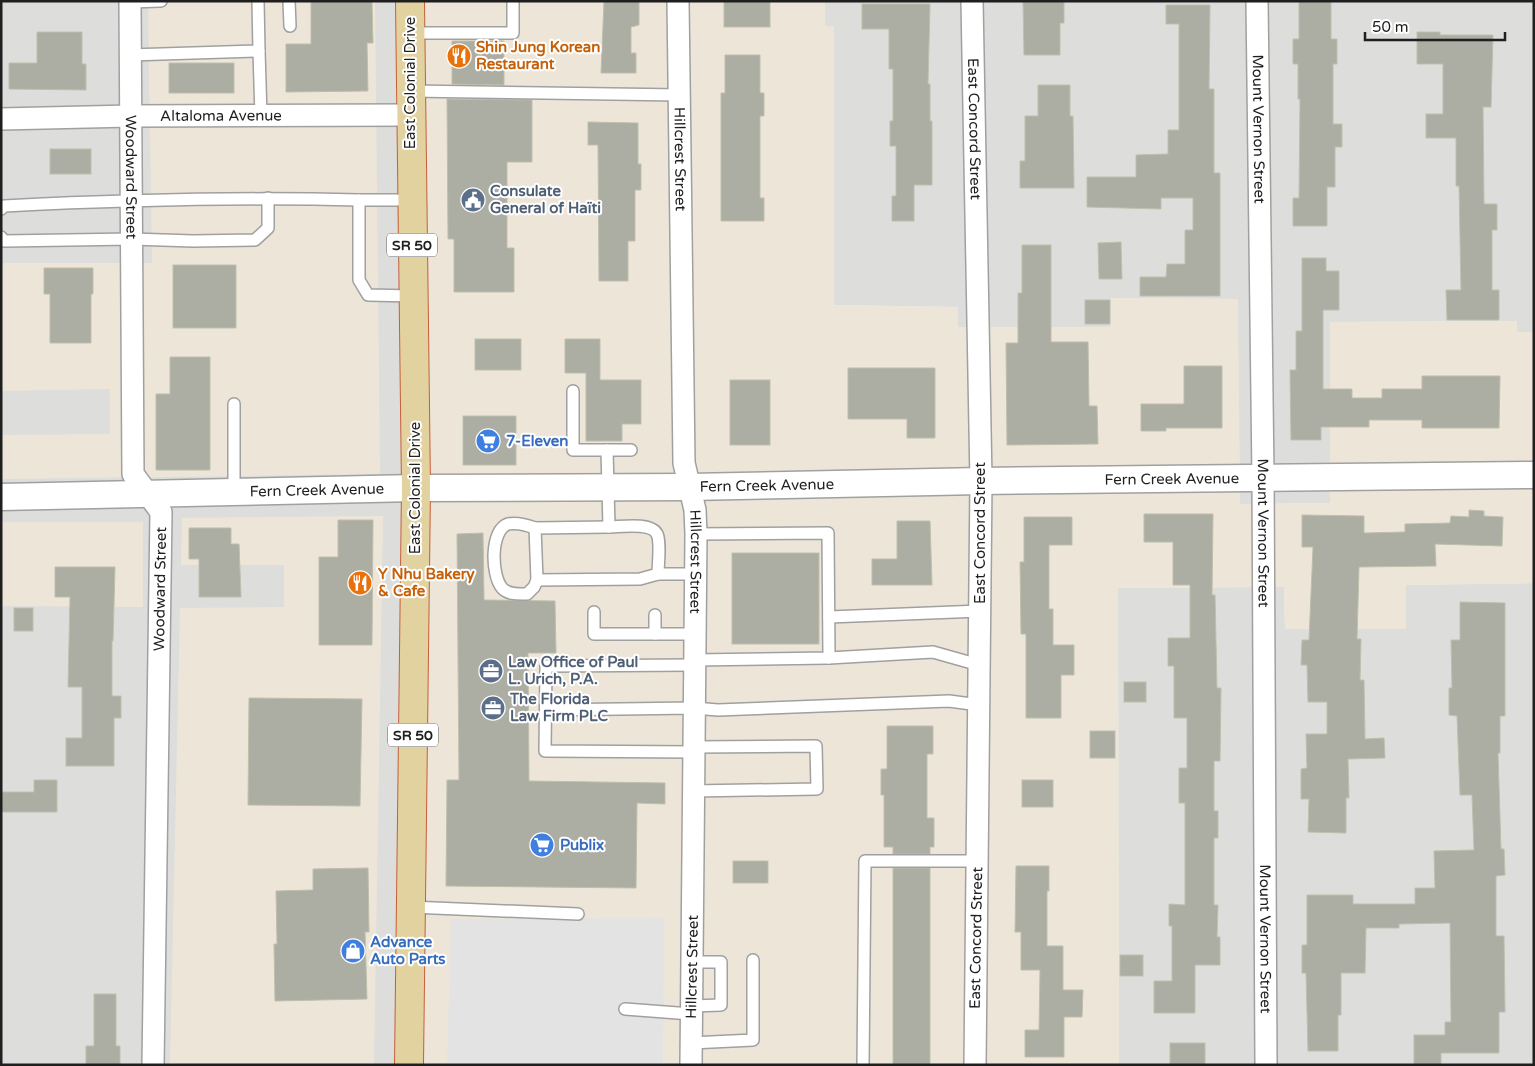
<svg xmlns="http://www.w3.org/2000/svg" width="1535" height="1066" viewBox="0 0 1535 1066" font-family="'Varela Round',sans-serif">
	<rect width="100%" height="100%" fill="#ecefe7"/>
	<!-- residential -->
	<g fill="#dddddc">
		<polygon points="1,1 695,1 409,1065 1,1065"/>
		<polygon points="825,1 1534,1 1534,332 1516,332 1517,321 1330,322 1330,503 1240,504 1237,299 1110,298 1110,327 958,327 958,307 833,305 834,26 825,26"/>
		<polygon points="1534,583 1534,1065 1119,1065 1118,588 1284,587 1285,629 1406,629 1406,585"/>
	</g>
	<!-- commercial -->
	<g fill="#ede6d8">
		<polygon points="148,1 375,1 380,474 1,479 1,435 110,434 110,389 1,391 1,263 152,263"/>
		<polygon points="411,1 825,1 825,26 834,26 834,305 958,307 958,327 1110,327 1110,298 1238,299 1240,504 1330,503 1330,322 1517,321 1517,332 1534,332 1534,583 1406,585 1406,629 1285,629 1284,587 1118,588 1119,1065 409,1065"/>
		<polygon points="383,516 374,1065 170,1065 180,608 284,607 284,565 181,565 182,518"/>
		<polygon points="1,522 143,522 143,607 1,606"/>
	</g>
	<!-- parking -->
	<polygon fill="#e3e3e3" points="664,918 663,1065 447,1065 451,919"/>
	<!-- building -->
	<g fill="#acada3" stroke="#bebfab">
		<polygon points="311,1 372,1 373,43 367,43 368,91 286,92 286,44 311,44"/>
		<polygon points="604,1 639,1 639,25 631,27 631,53 636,53 636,73 601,73"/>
		<rect x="724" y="1" width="46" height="26"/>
		<polygon points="1023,1 1064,1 1064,23 1060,23 1060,55 1024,55"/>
		<polygon points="1299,1 1331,1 1331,39 1337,39 1337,64 1333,64 1333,124 1342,124 1342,147 1335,147 1335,187 1327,187 1327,226 1293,226 1293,198 1299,198 1300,99 1298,99 1298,64 1293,64 1293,39 1299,39"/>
		<polygon points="862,4 930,4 928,84 930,84 930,121 932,121 932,185 914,185 914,221 892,221 892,196 896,196 896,146 890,146 890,121 893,121 893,69 889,69 889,29 862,29"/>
		<polygon points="1166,5 1210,5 1209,89 1214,89 1214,173 1220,173 1220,296 1140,296 1140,277 1166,277 1167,264 1185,264 1185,230 1193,230 1193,198 1161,198 1161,209 1087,207 1087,177 1136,177 1136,155 1168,154 1168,130 1179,130 1179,24 1166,24"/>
		<polygon points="37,32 82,32 82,64 86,64 86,90 9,89 9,63 37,63"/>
		<polygon points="1417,32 1440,32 1440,35 1493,35 1491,107 1483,107 1484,204 1497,204 1497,230 1492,230 1492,290 1499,290 1499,320 1447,320 1446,290 1461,290 1459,186 1456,186 1456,138 1426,138 1426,114 1443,114 1443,64 1417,64"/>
		<polygon points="452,41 504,41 504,85 452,84"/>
		<polygon points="725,55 760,55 760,93 764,93 764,116 760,116 760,198 764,198 764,221 721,221 721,93 725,93"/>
		<rect x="169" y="63" width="65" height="30"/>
		<polygon points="1038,85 1070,85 1070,116 1073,116 1074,188 1020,188 1020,161 1025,161 1025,116 1038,116"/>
		<polygon points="447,99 532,100 532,162 507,162 507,248 514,248 514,292 454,292 454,239 448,239"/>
		<polygon points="588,122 638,123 638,164 641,164 641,190 635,190 635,241 628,241 628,281 599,281 598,145 588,145"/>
		<rect x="50" y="149" width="41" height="25"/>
		<polygon points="1121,242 1122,279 1099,279 1098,243"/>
		<polygon points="1022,245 1051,245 1051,342 1088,342 1089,406 1097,406 1098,444 1007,445 1006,343 1018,343 1018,293 1022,293"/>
		<polygon points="1302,258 1326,258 1326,271 1339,271 1339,310 1323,310 1323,389 1352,389 1352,398 1382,398 1382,389 1422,389 1422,376 1500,376 1499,428 1422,428 1422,420 1369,420 1369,427 1321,427 1321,440 1291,440 1290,370 1296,370 1296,331 1302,331"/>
		<rect x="173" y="265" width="63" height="63"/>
		<polygon points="44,268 93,268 93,294 91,294 91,343 50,343 50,294 44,294"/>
		<rect x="1085" y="300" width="25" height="24"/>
		<rect x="475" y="339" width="46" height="31"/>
		<polygon points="565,339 600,339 600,380 641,380 641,424 622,424 622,441 586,441 586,373 565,373"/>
		<polygon points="170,357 210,357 210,470 156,470 156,394 170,394"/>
		<polygon points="1184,366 1222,366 1222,428 1166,428 1166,431 1141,431 1141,404 1184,404"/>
		<polygon points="848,368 935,368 935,438 907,438 907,419 848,419"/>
		<rect x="730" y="380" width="40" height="65"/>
		<rect x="463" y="416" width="53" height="49"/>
		<polygon points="1469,510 1484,511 1484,516 1503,517 1502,546 1435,544 1436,566 1359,567 1357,639 1361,639 1360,680 1364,680 1365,739 1384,738 1385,758 1348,759 1349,798 1346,798 1346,833 1308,832 1309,799 1301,799 1301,769 1307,768 1306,734 1327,734 1327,702 1308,702 1307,665 1301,665 1302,640 1309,640 1313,547 1302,547 1302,515 1364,516 1364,533 1405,532 1405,524 1450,523 1451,516 1469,517"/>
		<polygon points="1144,514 1213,514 1212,595 1215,595 1217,688 1221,688 1220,761 1214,761 1214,811 1218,811 1218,838 1214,838 1214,905 1218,905 1217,937 1220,937 1220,965 1195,965 1195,1013 1154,1013 1154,981 1172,981 1172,926 1169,926 1169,904 1185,905 1185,803 1179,803 1179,768 1187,768 1187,718 1174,718 1174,666 1168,666 1168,638 1190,638 1190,585 1173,585 1173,542 1144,542"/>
		<polygon points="1024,517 1072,517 1072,545 1049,545 1049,609 1053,609 1053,645 1074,645 1074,675 1061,675 1061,718 1026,718 1026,634 1021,634 1020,562 1024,562"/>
		<polygon points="338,520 373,520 372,645 319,645 319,557 338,557"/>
		<polygon points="897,521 930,521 932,585 872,585 872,559 897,559"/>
		<polygon points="189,528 231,528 231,544 239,544 241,597 199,597 199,559 189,559"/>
		<polygon points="483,533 484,600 555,601 556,653 528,653 529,781 665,783 665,804 637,803 636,888 446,886 447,780 459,780 457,534"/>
		<rect x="732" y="553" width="87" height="91"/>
		<polygon points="55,567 115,567 113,641 112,641 112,696 121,696 121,718 114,718 114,766 66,766 66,738 82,738 82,687 68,687 70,597 55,597"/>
		<polygon points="1460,602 1505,603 1505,716 1500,716 1500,753 1498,753 1501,849 1504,849 1505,875 1496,876 1496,936 1504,936 1505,1012 1499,1012 1499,1053 1441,1053 1441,1065 1414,1065 1414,1035 1445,1035 1445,1022 1451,1022 1450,923 1399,924 1399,928 1366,928 1365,973 1341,973 1341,1015 1338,1015 1338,1051 1308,1051 1306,973 1302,973 1302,945 1307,945 1307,895 1353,895 1353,904 1415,904 1415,888 1435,888 1434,851 1474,850 1472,795 1460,795 1457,716 1449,715 1449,688 1452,688 1451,640 1460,640"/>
		<rect x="14" y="608" width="19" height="23"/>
		<rect x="1124" y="682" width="22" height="20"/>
		<polygon points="249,698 362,699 360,806 248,805"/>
		<polygon points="887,726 933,726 933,754 927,754 927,818 934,818 934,847 930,847 930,854 893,854 893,847 884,847 884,795 881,795 881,769 887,769"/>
		<rect x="1090" y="731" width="25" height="27"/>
		<polygon points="34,780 57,780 57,812 1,812 1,792 34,792"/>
		<rect x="1022" y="780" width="31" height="27"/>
		<rect x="733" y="861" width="35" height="22"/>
		<polygon points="1016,866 1049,866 1049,891 1047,891 1047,946 1063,946 1063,990 1083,990 1082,1017 1064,1017 1064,1057 1025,1057 1025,1030 1039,1030 1040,970 1021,970 1021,932 1015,932"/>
		<polygon points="368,868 369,932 365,932 367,999 275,1001 274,944 277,944 276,891 313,890 313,869"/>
		<rect x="893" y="868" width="37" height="197"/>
		<rect x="1120" y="955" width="23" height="21"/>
		<polygon points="94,994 116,994 116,1046 120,1046 120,1065 86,1065 86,1046 94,1046"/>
		<rect x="1170" y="1043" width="35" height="22"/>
	</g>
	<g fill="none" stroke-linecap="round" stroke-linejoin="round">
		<defs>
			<g id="service">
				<polyline points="289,1 290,26"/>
				<polyline points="130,2 161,1"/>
				<polyline points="410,33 513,33 513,1"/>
				<polyline points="259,51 261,116"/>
				<polyline points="130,55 259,51 258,1"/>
				<polyline points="410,91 680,95"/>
				<polyline points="411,200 359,200 359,280 368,295 413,296"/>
				<path d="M 1,209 L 4,206 C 122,200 240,197 359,200"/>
				<polyline points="1,237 4,241 132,239 193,241 255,240 268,228 268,198"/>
				<path d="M 573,391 L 573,450 L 607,450 L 609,527 C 620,527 651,522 657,534 C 661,542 658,564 658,574 L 695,574"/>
				<polyline points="234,404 234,492"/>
				<polyline points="607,450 631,450"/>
				<polyline points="609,527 535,528 537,580 640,579 658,574"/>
				<path d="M 535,528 C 527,525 517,522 508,524 C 490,530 491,575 502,588 C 508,595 519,594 527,594 L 534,587 L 537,580"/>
				<polyline points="696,534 828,533 829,658"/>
				<polyline points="594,612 594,634 695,634"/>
				<polyline points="655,615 655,634"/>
				<polyline points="829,617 980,611"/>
				<polyline points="694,660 829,658 933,652 979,665"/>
				<polyline points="546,710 694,708 718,710 949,701 979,705"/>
				<polyline points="694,752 545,751 546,666 694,665"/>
				<polyline points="693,791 817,789 816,746 694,747"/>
				<polyline points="411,907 578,914"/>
				<polyline points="692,1006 721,1005 721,962 692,962"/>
				<polyline points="625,1009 691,1014"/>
				<polyline points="691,1043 753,1040 753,960"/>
				<polyline points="863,1065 865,861 977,861"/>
			</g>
			<g id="minor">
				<path id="s1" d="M 130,1 L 133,474 L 161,512 L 153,1065"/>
				<path id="s2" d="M 678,1 L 684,463 L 695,510 L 696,534 L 691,1065"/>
				<path id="s3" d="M 972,1 L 981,481 L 975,1065"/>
				<path id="s4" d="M 1257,1 L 1263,477 L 1266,1065"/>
				<path id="s5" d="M 1,119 L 131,116 L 410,115"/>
			</g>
			<g id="tertiary">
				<path id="s6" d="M 1,497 L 416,488 L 690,487 L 981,481 L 1534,475"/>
			</g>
			<polyline id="trunk" points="409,1065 416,488 410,1"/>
		</defs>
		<!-- service casing -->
		<use href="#service" stroke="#a0a0a0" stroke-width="14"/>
		<!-- minor casing -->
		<use href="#minor" stroke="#a0a0a0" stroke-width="24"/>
		<!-- tertiary casing -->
		<use href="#tertiary" stroke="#a0a0a0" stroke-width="29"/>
		<!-- trunk casing -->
		<use href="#trunk" stroke="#c75e3a" stroke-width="30"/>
		<!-- service -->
		<use href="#service" stroke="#fff" stroke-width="11"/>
		<!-- minor -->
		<use href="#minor" stroke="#fff" stroke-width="21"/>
		<!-- tertiary -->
		<use href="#tertiary" stroke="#fff" stroke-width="26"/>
		<!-- trunk -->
		<use href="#trunk" stroke="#e1d2a0" stroke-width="28"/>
	</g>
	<!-- icons -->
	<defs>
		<symbol id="restaurant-disc" viewBox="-11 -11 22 22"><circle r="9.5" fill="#e8710a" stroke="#fff"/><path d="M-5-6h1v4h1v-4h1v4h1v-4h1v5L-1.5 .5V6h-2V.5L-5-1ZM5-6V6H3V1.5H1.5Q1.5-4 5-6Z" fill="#fff"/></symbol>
		<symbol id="civic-disc" viewBox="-11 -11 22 22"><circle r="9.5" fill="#5c6f8a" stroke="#fff"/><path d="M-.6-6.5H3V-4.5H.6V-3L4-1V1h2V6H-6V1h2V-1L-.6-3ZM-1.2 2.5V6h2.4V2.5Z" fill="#fff"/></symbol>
		<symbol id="supermarket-disc" viewBox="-11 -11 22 22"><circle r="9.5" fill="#3f7fe0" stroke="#fff"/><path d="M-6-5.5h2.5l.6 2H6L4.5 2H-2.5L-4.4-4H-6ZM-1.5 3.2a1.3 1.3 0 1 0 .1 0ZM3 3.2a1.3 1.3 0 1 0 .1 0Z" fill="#fff"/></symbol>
		<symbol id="office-disc" viewBox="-11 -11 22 22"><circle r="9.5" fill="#5c6f8a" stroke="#fff"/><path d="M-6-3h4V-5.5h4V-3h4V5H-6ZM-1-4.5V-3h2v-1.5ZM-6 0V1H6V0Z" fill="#fff"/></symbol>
		<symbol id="shop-disc" viewBox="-11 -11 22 22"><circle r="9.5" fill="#3f7fe0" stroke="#fff"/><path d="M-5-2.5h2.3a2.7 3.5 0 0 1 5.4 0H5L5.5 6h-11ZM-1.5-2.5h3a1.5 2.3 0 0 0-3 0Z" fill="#fff"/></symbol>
	</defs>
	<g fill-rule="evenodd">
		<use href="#restaurant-disc" x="445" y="42" width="28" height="28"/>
		<use href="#civic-disc" x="459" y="186" width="28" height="28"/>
		<use href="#supermarket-disc" x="474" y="427" width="28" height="28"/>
		<use href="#restaurant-disc" x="346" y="569" width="28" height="28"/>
		<use href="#office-disc" x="477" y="657" width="28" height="28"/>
		<use href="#office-disc" x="479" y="694" width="28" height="28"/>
		<use href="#supermarket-disc" x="528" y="831" width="28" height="28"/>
		<use href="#shop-disc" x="339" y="937" width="28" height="28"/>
	</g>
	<g text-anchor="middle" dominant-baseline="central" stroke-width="4" stroke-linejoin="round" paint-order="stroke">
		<!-- shield labels -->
		<g fill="#fff" stroke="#626262" stroke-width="1">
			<rect x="387" y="233.5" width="50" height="23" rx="4"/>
			<rect x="388" y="723.5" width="50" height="23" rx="4"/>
		</g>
		<g font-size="14" font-weight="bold" fill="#1f1f1f">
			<text x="412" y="245">SR 50</text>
			<text x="413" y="735">SR 50</text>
		</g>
		<!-- food labels -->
		<g font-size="15" font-weight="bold" fill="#c56008" stroke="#fff" text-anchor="start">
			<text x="476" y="47">Shin Jung Korean<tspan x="476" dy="17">Restaurant</tspan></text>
			<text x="378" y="574">Y Nhu Bakery<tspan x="378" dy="17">&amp; Cafe</tspan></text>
		</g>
		<!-- street labels -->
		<g font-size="15" fill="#1f1f1f" stroke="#fff">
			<text transform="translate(410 83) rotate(-90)">East Colonial Drive</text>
			<text stroke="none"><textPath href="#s5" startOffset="220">Altaloma Avenue</textPath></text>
			<text stroke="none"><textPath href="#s3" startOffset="128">East Concord Street</textPath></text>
			<text stroke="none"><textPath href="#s4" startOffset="128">Mount Vernon Street</textPath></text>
			<text stroke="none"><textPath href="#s2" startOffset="158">Hillcrest Street</textPath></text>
			<text stroke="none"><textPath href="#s1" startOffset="176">Woodward Street</textPath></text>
			<text stroke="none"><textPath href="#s6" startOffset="1171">Fern Creek Avenue</textPath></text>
			<text stroke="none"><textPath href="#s6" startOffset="766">Fern Creek Avenue</textPath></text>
			<text transform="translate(415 488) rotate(-90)">East Colonial Drive</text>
			<text stroke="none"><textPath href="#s6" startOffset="316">Fern Creek Avenue</textPath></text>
			<text transform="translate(980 533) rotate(-90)">East Concord Street</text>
			<text stroke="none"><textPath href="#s4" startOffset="532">Mount Vernon Street</textPath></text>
			<text stroke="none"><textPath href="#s2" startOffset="562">Hillcrest Street</textPath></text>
			<text transform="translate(160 589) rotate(-89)">Woodward Street</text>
			<text transform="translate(976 938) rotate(-89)">East Concord Street</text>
			<text stroke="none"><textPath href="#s4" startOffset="938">Mount Vernon Street</textPath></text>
			<text transform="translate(692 967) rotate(-89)">Hillcrest Street</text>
		</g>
		<!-- service labels -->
		<g font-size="15" font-weight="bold" fill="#4e5e75" stroke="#fff" text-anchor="start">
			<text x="490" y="191">Consulate<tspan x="490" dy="17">General of Haïti</tspan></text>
			<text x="508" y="662">Law Office of Paul<tspan x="508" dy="17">L. Urich, P.A.</tspan></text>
			<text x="510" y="699">The Florida<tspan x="510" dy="17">Law Firm PLC</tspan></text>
		</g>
		<!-- shop labels -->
		<g font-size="15" font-weight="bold" fill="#366cbe" stroke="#fff" text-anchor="start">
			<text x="506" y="441">7-Eleven</text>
			<text x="560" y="845">Publix</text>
			<text x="370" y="942">Advance<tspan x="370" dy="17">Auto Parts</tspan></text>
		</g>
	</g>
	<!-- border -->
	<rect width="1535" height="1066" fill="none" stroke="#1f1f1f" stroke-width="5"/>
	<!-- scale -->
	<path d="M1365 32v8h140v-8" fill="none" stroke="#1f1f1f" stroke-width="2.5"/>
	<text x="1372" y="32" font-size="15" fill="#1f1f1f" stroke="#ffffff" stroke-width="4" paint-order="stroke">50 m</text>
</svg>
